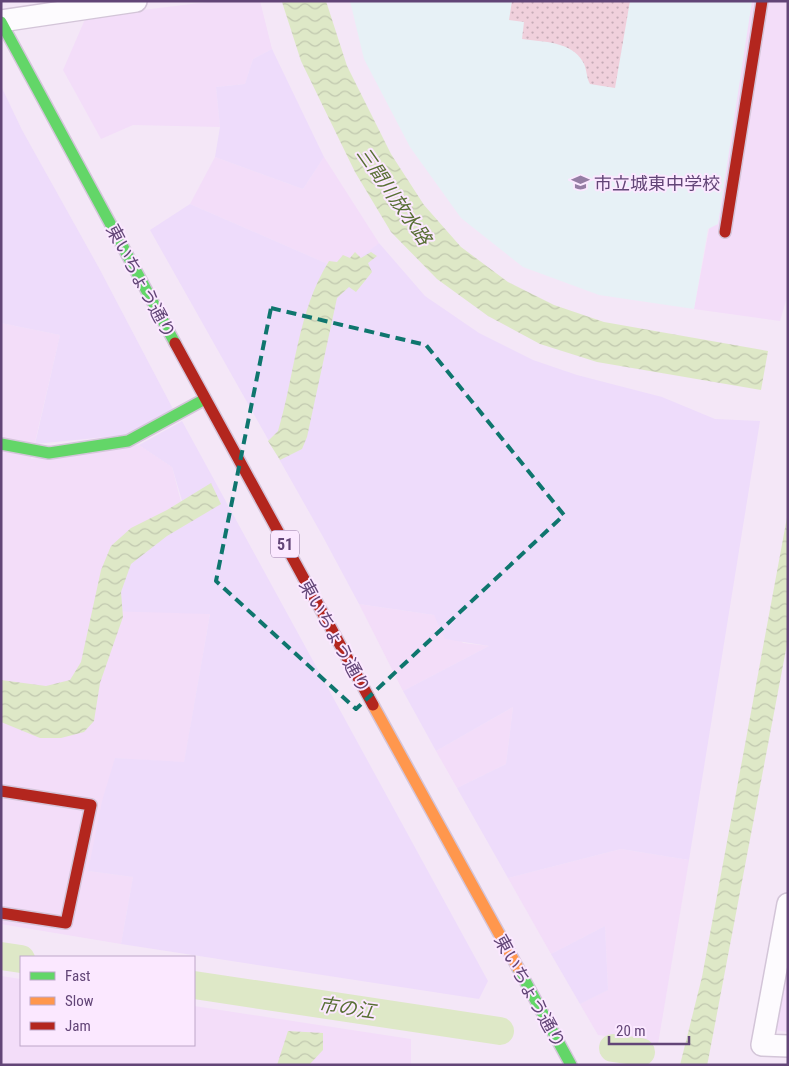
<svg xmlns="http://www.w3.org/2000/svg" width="789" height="1066" viewBox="0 0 789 1066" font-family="'Roboto Condensed','Noto Sans JP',sans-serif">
	<defs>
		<pattern id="garden-dots" width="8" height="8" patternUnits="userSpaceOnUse" patternTransform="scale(1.25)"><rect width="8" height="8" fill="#f0d0dc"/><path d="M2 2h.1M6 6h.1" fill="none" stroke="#c6abb7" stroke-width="1.8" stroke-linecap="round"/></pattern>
		<pattern id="water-waves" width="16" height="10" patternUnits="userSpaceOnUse" patternTransform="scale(1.25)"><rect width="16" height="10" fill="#dee8c7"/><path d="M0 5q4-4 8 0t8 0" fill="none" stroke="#c1c8af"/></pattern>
	</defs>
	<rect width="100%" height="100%" fill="#f4e7f7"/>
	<!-- residential -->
	<g fill="#f3ddf9">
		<polygon points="216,1 260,1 272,49 253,59 245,84 216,87 220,127 133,125 101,139 63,70 86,17"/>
		<polygon points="752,1 788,1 788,294 780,321 694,309"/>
		<polygon points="215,157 303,189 324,157 379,243 352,265 337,268 190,204"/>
		<polygon points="1,323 60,335 31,459 139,445 172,467 210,614 184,763 115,758 88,871 133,877 121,944 1,924"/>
		<polygon points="359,604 434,615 463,643 489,646 403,691"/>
		<polygon points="513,707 506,764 457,788 436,751"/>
		<polygon points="621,849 689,860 658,1044 598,1035 580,1004 608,990 605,926 551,954 508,878"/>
		<polygon points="788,957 788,1032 775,1030"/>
		<polygon points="1,976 21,979 21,1045 194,1045 194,1006 411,1039 411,1065 1,1065"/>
	</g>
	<!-- commercial -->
	<g fill="#eedcfb">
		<polygon points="272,49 324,157 303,189 215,157 220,127 216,87 245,84 253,59"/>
		<polygon points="1,86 22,130 99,268 173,409 127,435 35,444 60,335 1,323"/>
		<polygon points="190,204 337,268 352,264 379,243 425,296 479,333 533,360 577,375 662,397 715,419 760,421 689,860 621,849 508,878 457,788 506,764 513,707 436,751 403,691 489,646 445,639 434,615 359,604 322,535 150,230"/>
		<polygon points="182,421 488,981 479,999 121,944 133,877 88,871 102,801 115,758 184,762 210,614 104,611 121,549 183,504 172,467 139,445"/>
		<polygon points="605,926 608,990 580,1004 551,954"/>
	</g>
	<!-- education -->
	<polygon fill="#e7f1f6" points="350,1 752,1 718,224 708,229 694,309 599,295 523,267 461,218 410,147 364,59"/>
	<!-- garden -->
	<path fill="url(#garden-dots)" d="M 512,1 L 630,1 L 615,88 L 590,84 C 586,77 587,68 583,62 C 571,41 543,42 522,39 L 524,22 L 509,20 Z"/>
	<!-- water -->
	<g fill="url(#water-waves)">
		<polygon points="326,1 347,66 391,154 424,205 461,247 508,282 554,305 604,322 768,351 761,390 597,362 540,344 488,316 437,279 391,232 355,172 301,61 282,2"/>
		<path d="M 355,252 L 361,258 L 371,252 L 377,256 L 368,263 L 372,272 L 356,292 L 349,287 L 337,298 L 307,437 L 302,449 L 280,460 L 268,441 L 278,431 C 295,375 297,312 329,261 L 337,262 L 343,255 L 350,258 Z"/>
		<polygon points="211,483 221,504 167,536 131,564 121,592 123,617 100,683 94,721 84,732 61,738 40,738 1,722 1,680 46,686 70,680 81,662 101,570 111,546 131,528 167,510"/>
		<polygon points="788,512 788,639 708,1061 707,1065 680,1065 702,977"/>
		<polygon points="288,1031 323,1033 323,1050 309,1065 277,1065"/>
	</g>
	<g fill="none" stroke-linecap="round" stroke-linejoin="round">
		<!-- canal -->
		<g stroke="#dee8c7" stroke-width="28">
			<polyline points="1,956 21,959"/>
			<polyline points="194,985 500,1031"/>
			<polyline points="613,1048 641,1052"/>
		</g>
		<defs>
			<g id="street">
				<polyline points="1,21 136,1"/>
				<polyline points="788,904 762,1045 788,1046"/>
			</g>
			<g id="fast">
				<polyline points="1,22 175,343"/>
				<polyline points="1,444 49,453 128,441 205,399"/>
				<polyline points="518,968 571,1065"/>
			</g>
			<polyline id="slow" points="373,705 518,968"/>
			<g id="jam">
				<polyline points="725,232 762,1"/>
				<polyline points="175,343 373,705"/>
				<polyline points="1,791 91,805 66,923 1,913"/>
			</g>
		</defs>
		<!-- street casing -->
		<use href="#street" stroke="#d3c5d8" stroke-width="24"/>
		<!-- fast casing -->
		<use href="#fast" stroke="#d4c5da" stroke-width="14"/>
		<!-- slow casing -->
		<use href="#slow" stroke="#d4c5da" stroke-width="14"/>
		<!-- jam casing -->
		<use href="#jam" stroke="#d4c5da" stroke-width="14"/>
		<!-- street -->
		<use href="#street" stroke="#fdfbfe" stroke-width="21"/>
		<!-- fast -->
		<use href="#fast" stroke="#63d668" stroke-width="11"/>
		<!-- slow -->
		<use href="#slow" stroke="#ff974d" stroke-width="11"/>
		<!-- jam -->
		<use href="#jam" stroke="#b3261e" stroke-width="11"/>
	</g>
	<!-- marked area -->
	<path fill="none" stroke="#0f766e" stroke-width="4" stroke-dasharray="10 6" stroke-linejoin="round" d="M 271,308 L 426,345 L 564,515 L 356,709 L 216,581 Z"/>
	<!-- icons -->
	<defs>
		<symbol id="school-bare" viewBox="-9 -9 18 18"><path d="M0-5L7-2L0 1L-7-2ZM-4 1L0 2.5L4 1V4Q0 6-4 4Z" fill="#957ea4" stroke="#fbe8ff" stroke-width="2.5" paint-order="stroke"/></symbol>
	</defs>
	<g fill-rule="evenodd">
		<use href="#school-bare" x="568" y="170" width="25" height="25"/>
	</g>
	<g text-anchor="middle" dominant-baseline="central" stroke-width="4" stroke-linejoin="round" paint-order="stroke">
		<!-- shield labels -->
		<rect fill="#fbe8ff" stroke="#9076a0" stroke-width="1" x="271" y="530.5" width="28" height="27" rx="4"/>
		<g font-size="16" font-weight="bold" fill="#624577">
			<text x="285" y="544">51</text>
		</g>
		<!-- poi labels -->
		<g font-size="18" fill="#624577" stroke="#fbe8ff" text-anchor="start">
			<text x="594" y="183">市立城東中学校</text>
		</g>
		<!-- street labels -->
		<g font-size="18" fill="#624577" stroke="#fbe8ff">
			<text transform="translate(141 281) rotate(62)">東いちょう通り</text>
			<text transform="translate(335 636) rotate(61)">東いちょう通り</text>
			<text transform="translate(530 991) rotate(61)">東いちょう通り</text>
		</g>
		<!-- water labels -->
		<g font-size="19" font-style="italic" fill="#576f33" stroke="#fbe8ff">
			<text transform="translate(394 196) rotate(55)">三間川放水路</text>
			<text transform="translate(347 1008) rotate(8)">市の江</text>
		</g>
	</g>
	<!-- border -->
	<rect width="789" height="1066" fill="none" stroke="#624577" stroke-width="5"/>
	<!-- legend -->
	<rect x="20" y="956" width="175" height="90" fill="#fbe8ff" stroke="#bea7c9"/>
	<rect x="30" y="972" width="25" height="8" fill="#63d668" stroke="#bea7c9"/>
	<text x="65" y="981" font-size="15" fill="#624577">Fast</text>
	<rect x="30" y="997" width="25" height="8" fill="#ff974d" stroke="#bea7c9"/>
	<text x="65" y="1006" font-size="15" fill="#624577">Slow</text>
	<rect x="30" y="1022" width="25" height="8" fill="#b3261e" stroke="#bea7c9"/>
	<text x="65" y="1031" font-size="15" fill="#624577">Jam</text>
	<!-- scale -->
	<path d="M609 1036v8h80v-8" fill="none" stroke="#624577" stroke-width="2.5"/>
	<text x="616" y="1036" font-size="15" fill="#624577" stroke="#fbe8ff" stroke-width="4" paint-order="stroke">20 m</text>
</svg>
